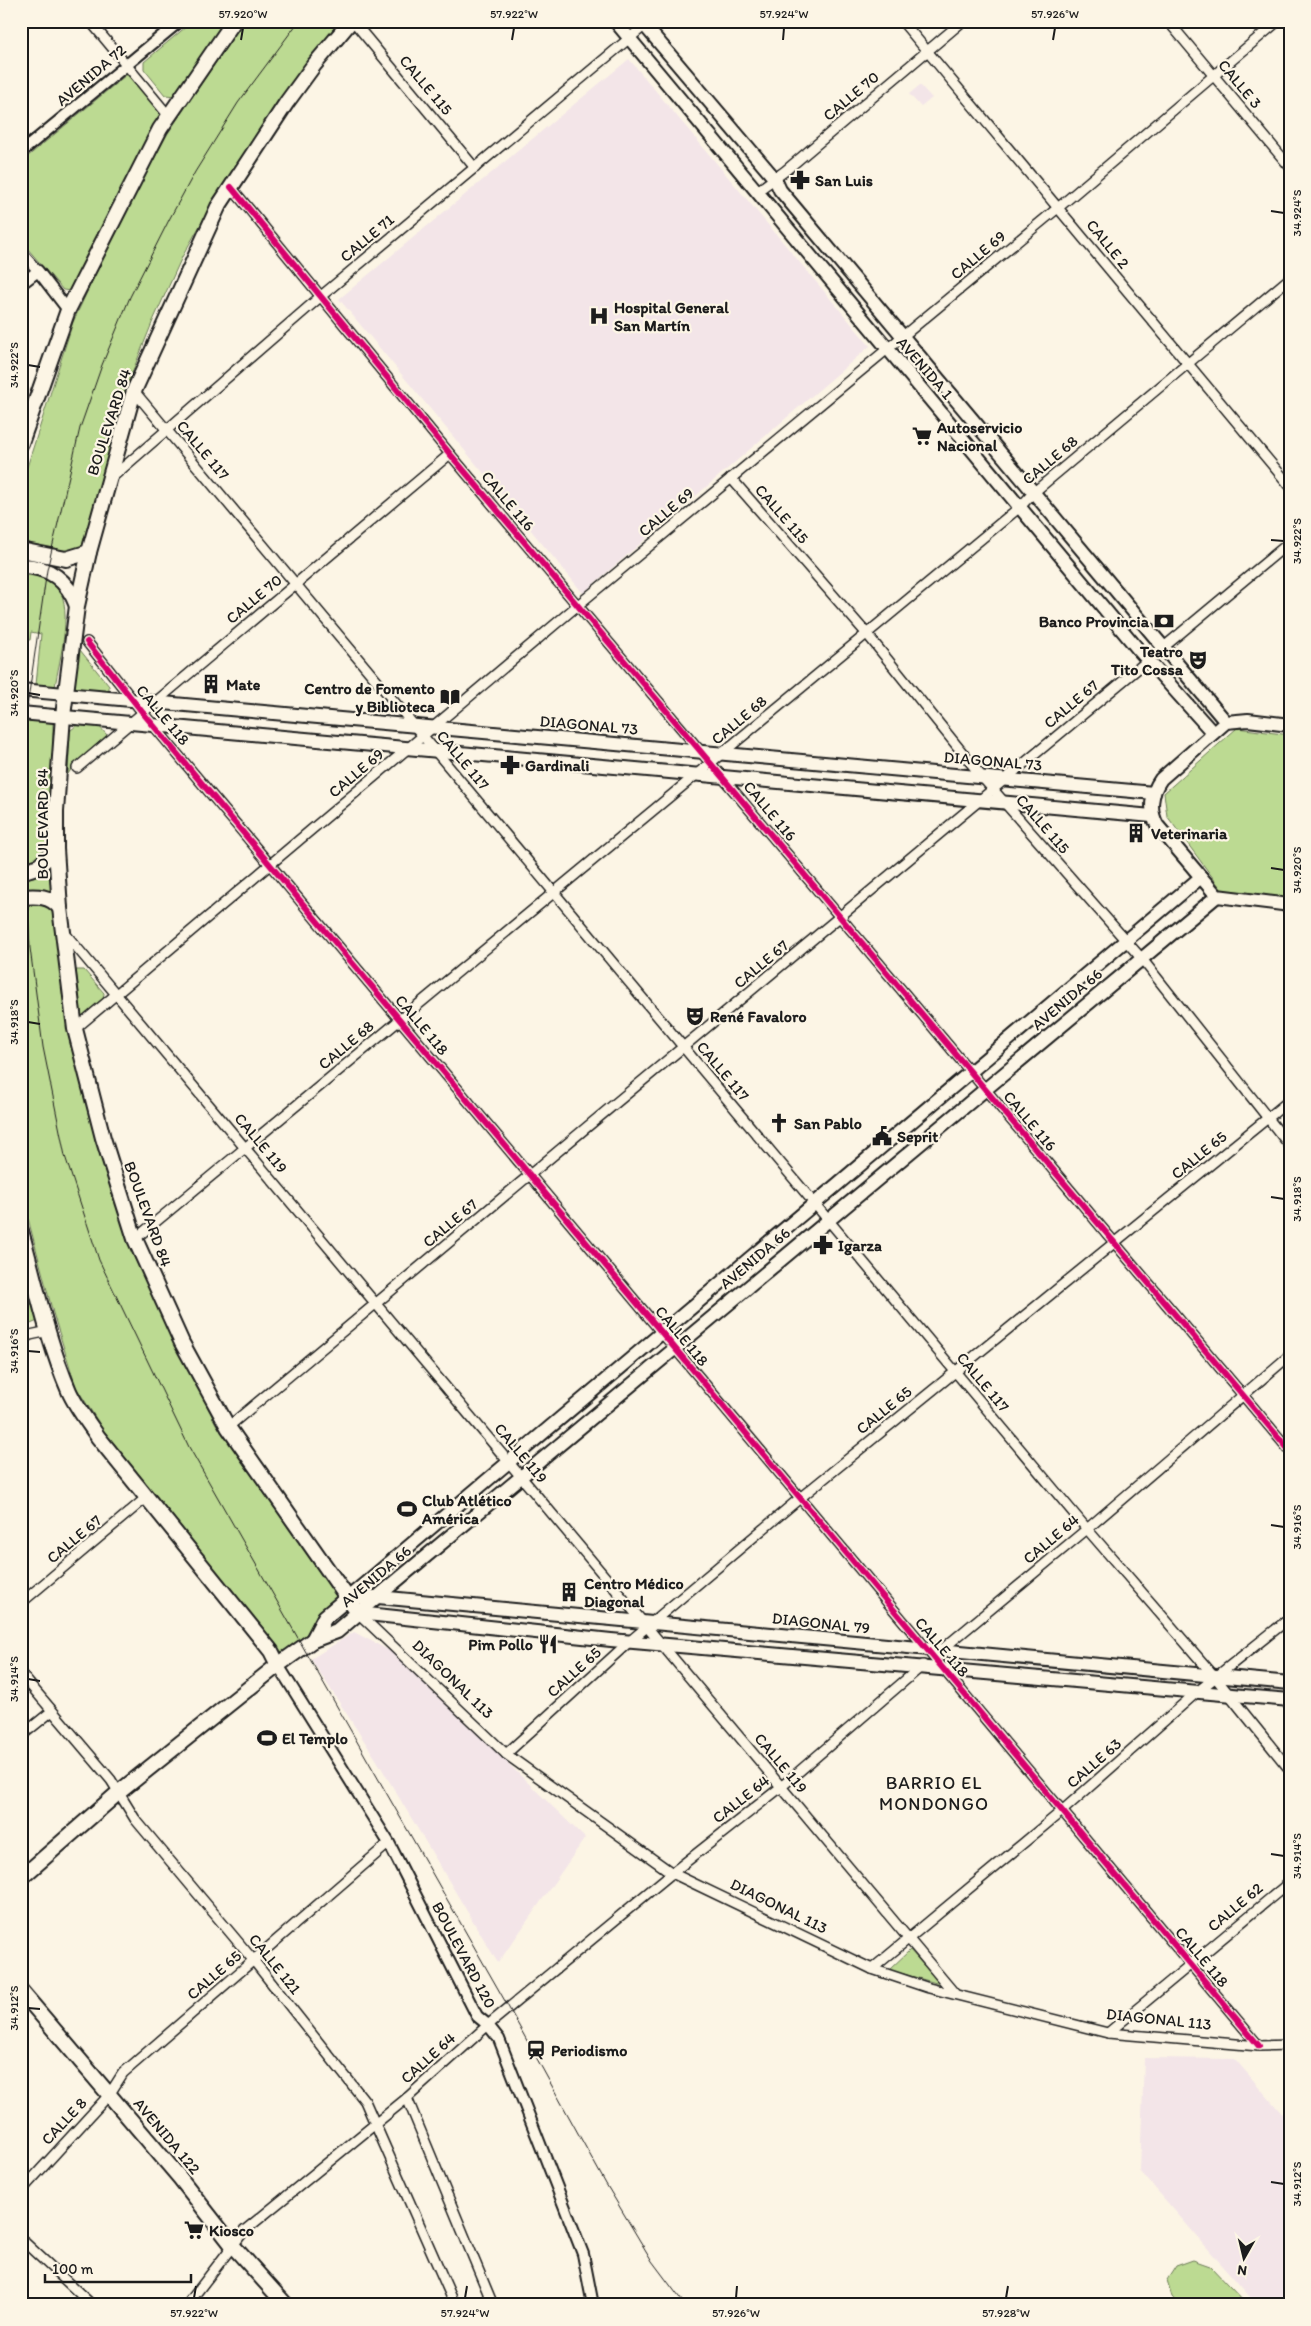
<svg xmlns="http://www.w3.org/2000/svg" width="1311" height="2326" viewBox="0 0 1311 2326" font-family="Itim,sans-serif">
	<rect width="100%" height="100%" fill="#fcf5e5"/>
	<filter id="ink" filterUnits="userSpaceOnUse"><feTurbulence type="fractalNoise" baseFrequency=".02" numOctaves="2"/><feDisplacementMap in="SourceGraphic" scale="10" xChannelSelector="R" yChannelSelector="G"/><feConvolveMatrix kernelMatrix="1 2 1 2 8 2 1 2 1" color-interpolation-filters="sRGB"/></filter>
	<g filter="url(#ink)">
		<!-- built -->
		<g fill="#f3e5e8">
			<polygon points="629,59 870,346 583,593 339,299"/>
			<polygon points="920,85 932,98 921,107 909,94"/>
			<polygon points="354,1632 394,1653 585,1838 498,1963 376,1759 311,1659"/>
			<polygon points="1144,2058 1235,2059 1290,2123 1290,2305 1257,2305 1140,2171"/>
		</g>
		<!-- green -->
		<g fill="#bcda92" stroke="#6c7b57">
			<polygon points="193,21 228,21 176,96 165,95 144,69 144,62"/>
			<polygon points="244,21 343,21 288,90 214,201 182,257 152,323 126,388 84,546 72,553 21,542 21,486 73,322 117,228 168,133"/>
			<polygon points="126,75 132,76 160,110 160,118 71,291 63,290 21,241 21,162"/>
			<path d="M 21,572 C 33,574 45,574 54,582 C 76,603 59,660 55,687 L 36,685 L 41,634 L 31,632 L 30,640 L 25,640 L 21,668 Z"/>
			<polygon points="79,638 80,650 109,686 109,691 104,694 81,693 74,686"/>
			<polygon points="21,720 53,723 52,842 41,858 21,865"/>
			<polygon points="78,724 98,725 107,735 74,765 68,774 70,731"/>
			<polygon points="1237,728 1290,735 1290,898 1222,890 1167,816 1164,793"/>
			<polygon points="52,866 53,893 21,893 21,879 34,877"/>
			<polygon points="21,900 40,901 53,909 64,1003 82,1082 134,1257 216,1424 336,1596 318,1613 306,1635 282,1652 104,1431 76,1387 53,1313 21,1192"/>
			<polygon points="76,970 84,970 104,993 103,1001 82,1019"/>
			<polygon points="21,1247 40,1320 21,1328"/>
			<polygon points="910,1950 940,1984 889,1970"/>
			<polygon points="1193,2260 1210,2266 1247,2305 1179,2305 1172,2297 1167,2280 1176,2266"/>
		</g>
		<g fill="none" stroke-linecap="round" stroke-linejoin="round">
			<defs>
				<g id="minor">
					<polyline points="90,21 168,115"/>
					<polyline points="353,21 475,168"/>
					<polyline points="902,21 1290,486"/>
					<polyline points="1168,21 1290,167"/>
					<polyline points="231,187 450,454 1290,1451"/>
					<polyline points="756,192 785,171 963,21"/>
					<polyline points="21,252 38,271"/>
					<polyline points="134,391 1087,1529 1215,1677 1290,1770"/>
					<polyline points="731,478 867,634 982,777 1142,959 1290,1146"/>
					<polyline points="109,480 320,297 650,21"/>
					<polyline points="87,642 143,713 1259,2046"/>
					<polyline points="77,768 450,454"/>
					<polyline points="63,931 955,1994"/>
					<polyline points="75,1029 578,605 1059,207 1278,21"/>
					<polyline points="135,1239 1021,506 1033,493 1290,278"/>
					<polyline points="21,1340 30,1335 49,1331"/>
					<path d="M 228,1427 C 582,1132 934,835 1290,542"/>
					<polyline points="21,1603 147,1497"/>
					<polyline points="358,1613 506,1754 672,1873 872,1969 929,1988 1108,2033 1259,2046 1290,2045"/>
					<polyline points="939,1652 1087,1529 1290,1355"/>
					<polyline points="21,1674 111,1780 135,1819 254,1961 365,2101 455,2305"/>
					<polyline points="21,1736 52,1711"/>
					<polyline points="506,1754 630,1641 800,1498 1290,1100"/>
					<polyline points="872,1969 1062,1811 1197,1692 1290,1618"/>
					<polyline points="1108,2033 1290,1882"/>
					<polyline points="407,2098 493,2305"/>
					<polyline points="21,2191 109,2095 123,2073 389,1843"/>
					<polyline points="21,2239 92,2305"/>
					<polyline points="187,2305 244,2231 407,2098 488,2025 672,1873 781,1787 923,1665"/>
				</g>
				<g id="tertiary">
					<polyline points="21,152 180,21"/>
					<polyline points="21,284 38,271 68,310"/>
					<polyline points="278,1665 389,1843 477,2016 488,2025 499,2039 583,2254 593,2305"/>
				</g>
				<g id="secondary">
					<polyline points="615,21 1137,648 1213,733"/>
					<polyline points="641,21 775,179 780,190 1226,722"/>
					<polyline points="21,690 1154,793"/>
					<polyline points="21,713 1152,816"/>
					<path d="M 1290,725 L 1248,720 L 1226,722 L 1161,779 C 1151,793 1149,810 1157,825 L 1217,896 L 1290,905"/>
					<polyline points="349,1597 1201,877"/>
					<polyline points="349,1597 378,1597 1290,1683"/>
					<polyline points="358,1613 1217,896"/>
					<polyline points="358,1613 611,1640 1290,1700"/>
				</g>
				<g id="trunk">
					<polyline points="21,443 68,310 160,129 234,21"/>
					<polyline points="21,550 66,559 89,552"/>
					<path d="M 21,566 C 49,566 68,581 77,606"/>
					<polyline points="21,872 39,866 56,849"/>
					<path d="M 21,897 C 37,896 50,895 60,908"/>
					<path d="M 21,1231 C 36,1284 47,1340 69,1391 C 76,1407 88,1422 98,1437 L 271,1651 L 278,1665"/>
					<polyline points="313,1640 325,1617 349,1597"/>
					<polyline points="21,1878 118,1793 278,1665 313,1640 337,1631 358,1613 228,1427 182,1343 135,1239 103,1138 75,1029 60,908 56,849 56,811 63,716 77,606 89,552 134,391 218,207 287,102 314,65 351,21"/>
					<polyline points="21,1991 180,2178 233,2246 286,2305"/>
				</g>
			</defs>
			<!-- minor casing -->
			<use href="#minor" stroke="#1c1c1c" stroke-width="12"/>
			<!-- tertiary casing -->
			<use href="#tertiary" stroke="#1c1c1c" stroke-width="14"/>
			<!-- secondary casing -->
			<use href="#secondary" stroke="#1c1c1c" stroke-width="16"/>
			<!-- trunk casing -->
			<use href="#trunk" stroke="#1c1c1c" stroke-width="18"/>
			<!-- minor -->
			<use href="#minor" stroke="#fcf5e5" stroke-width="9"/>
			<!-- tertiary -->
			<use href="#tertiary" stroke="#fcf5e5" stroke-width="10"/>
			<!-- secondary -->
			<use href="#secondary" stroke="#fcf5e5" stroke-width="12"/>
			<!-- trunk -->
			<use href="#trunk" stroke="#fcf5e5" stroke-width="14"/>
			<!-- tram -->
			<polyline stroke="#1c1c1c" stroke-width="1" points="299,21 238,103 195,172 170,218 130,297 102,365 80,428 72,463 47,570 26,714 23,816 30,948 43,1047 65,1156 99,1260 189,1447 509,2008 606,2184 652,2261 685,2305"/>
			<defs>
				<g id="cycleway">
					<polyline points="231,187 450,454 1290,1451"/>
					<polyline points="87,642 143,713 1259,2046"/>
				</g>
			</defs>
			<!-- cycleway casing -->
			<use href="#cycleway" stroke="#fcf5e5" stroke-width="9"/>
			<!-- cycleway -->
			<use href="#cycleway" stroke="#d6006c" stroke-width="6"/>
		</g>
	</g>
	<!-- ticks -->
	<path fill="none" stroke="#1c1c1c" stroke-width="2" d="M 241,40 L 243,28M 512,40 L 514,28M 783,40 L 784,28M 1053,40 L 1055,28M 1271,211 L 1284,213M 28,365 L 40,367M 1271,540 L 1284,541M 28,693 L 40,695M 1271,868 L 1284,870M 28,1022 L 40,1024M 1271,1197 L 1284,1199M 28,1351 L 40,1352M 1271,1525 L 1284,1527M 28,1679 L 40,1681M 1271,1854 L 1284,1856M 28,2008 L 40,2009M 1271,2182 L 1284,2184M 194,2298 L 196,2286M 465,2298 L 467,2286M 736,2298 L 737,2286M 1006,2298 L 1008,2286"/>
	<!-- icons -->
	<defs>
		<symbol id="pharmacy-bare" viewBox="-9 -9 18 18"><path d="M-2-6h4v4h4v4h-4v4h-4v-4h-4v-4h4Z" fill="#1c1c1c" stroke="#fcf5e5" stroke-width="2.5" paint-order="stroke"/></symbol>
		<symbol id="hospital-bare" viewBox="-9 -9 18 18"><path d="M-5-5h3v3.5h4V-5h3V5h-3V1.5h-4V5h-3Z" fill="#1c1c1c" stroke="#fcf5e5" stroke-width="2.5" paint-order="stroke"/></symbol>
		<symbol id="supermarket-bare" viewBox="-9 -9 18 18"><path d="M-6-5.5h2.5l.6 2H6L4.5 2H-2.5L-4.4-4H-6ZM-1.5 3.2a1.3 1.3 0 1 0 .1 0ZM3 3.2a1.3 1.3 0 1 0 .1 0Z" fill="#1c1c1c" stroke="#fcf5e5" stroke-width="2.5" paint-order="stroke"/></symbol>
		<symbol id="bank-bare" viewBox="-9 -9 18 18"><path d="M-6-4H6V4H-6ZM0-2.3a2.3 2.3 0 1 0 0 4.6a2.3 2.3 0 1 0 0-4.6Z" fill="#1c1c1c" stroke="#fcf5e5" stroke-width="2.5" paint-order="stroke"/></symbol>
		<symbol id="theatre-bare" viewBox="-9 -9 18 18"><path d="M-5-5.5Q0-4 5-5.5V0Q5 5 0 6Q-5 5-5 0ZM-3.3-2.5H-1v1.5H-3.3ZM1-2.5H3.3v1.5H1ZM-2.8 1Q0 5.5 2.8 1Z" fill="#1c1c1c" stroke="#fcf5e5" stroke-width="2.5" paint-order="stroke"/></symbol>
		<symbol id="building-bare" viewBox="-9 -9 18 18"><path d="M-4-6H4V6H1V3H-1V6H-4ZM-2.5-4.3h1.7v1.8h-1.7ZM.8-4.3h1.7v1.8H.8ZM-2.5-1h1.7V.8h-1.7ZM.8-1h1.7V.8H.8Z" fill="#1c1c1c" stroke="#fcf5e5" stroke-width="2.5" paint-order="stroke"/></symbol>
		<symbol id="library-bare" viewBox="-9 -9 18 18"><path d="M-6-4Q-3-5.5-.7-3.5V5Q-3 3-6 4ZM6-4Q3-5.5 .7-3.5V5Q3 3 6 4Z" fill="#1c1c1c" stroke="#fcf5e5" stroke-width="2.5" paint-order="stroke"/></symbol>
		<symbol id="church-bare" viewBox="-9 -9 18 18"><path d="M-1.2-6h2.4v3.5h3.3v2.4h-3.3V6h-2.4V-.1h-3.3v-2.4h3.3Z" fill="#1c1c1c" stroke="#fcf5e5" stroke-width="2.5" paint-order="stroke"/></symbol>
		<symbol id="civic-bare" viewBox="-9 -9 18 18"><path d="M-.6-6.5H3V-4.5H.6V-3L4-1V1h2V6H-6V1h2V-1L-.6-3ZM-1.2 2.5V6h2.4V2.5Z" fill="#1c1c1c" stroke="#fcf5e5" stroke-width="2.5" paint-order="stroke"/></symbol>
		<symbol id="stadium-bare" viewBox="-9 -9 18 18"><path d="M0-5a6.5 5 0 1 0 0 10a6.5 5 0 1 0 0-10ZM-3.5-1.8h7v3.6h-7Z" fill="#1c1c1c" stroke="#fcf5e5" stroke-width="2.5" paint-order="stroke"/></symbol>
		<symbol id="restaurant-bare" viewBox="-9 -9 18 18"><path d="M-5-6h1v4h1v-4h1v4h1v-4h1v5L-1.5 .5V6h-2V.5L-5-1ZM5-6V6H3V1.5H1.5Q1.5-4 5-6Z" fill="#1c1c1c" stroke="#fcf5e5" stroke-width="2.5" paint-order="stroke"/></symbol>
		<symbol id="station-bare" viewBox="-9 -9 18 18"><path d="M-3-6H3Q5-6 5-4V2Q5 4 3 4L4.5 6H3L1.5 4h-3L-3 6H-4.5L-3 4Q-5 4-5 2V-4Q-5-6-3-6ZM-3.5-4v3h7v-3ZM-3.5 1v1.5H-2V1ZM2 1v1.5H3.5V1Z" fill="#1c1c1c" stroke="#fcf5e5" stroke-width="2.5" paint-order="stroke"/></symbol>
	</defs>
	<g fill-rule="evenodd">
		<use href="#pharmacy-bare" x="786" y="166" width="28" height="28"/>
		<use href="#hospital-bare" x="585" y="302" width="28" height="28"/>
		<use href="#supermarket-bare" x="908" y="422" width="28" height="28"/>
		<use href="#bank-bare" x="1150" y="607" width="28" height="28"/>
		<use href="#theatre-bare" x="1184" y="646" width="28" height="28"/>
		<use href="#building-bare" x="197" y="670" width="28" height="28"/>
		<use href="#library-bare" x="436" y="683" width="28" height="28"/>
		<use href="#pharmacy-bare" x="496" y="751" width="28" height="28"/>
		<use href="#building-bare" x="1122" y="819" width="28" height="28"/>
		<use href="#theatre-bare" x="681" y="1002" width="28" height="28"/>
		<use href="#church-bare" x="765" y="1109" width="28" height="28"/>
		<use href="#civic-bare" x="868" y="1122" width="28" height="28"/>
		<use href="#pharmacy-bare" x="809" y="1231" width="28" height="28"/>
		<use href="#stadium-bare" x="393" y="1495" width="28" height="28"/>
		<use href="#building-bare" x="555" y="1578" width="28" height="28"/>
		<use href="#restaurant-bare" x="534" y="1630" width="28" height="28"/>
		<use href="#stadium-bare" x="253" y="1724" width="28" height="28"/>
		<use href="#station-bare" x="522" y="2036" width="28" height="28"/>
		<use href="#supermarket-bare" x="180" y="2216" width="28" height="28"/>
	</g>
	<g text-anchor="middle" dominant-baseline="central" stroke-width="4.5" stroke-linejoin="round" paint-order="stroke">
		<!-- street labels -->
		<g font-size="16" fill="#1c1c1c" stroke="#fcf5e5">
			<text transform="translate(91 75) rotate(-40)">AVENIDA 72</text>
			<text transform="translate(1240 84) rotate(50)">CALLE 3</text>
			<text transform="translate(426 85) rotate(50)">CALLE 115</text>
			<text transform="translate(851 96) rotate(-40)">CALLE 70</text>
			<text transform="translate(367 238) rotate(-40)">CALLE 71</text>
			<text transform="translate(1108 244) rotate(51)">CALLE 2</text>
			<text transform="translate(978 255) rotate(-40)">CALLE 69</text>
			<text transform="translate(925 368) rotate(49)">AVENIDA 1</text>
			<text transform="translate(109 422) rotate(-72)">BOULEVARD 84</text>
			<text transform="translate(203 450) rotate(50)">CALLE 117</text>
			<text transform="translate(1050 460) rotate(-40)">CALLE 68</text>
			<text transform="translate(508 501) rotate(50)">CALLE 116</text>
			<text transform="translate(666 512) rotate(-40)">CALLE 69</text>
			<text transform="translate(782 514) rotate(49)">CALLE 115</text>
			<text transform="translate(254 599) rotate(-40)">CALLE 70</text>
			<text transform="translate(1071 704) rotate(-40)">CALLE 67</text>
			<text transform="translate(163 715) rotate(50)">CALLE 118</text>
			<text transform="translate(739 720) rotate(-40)">CALLE 68</text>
			<text transform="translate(589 725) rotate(5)">DIAGONAL 73</text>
			<text transform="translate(463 760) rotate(50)">CALLE 117</text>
			<text transform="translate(993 761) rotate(5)">DIAGONAL 73</text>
			<text transform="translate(356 773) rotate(-40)">CALLE 69</text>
			<text transform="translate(770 811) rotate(50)">CALLE 116</text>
			<text transform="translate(42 824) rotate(-90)">BOULEVARD 84</text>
			<text transform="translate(1043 824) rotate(49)">CALLE 115</text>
			<text transform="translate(761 964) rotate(-40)">CALLE 67</text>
			<text transform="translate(1067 999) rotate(-40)">AVENIDA 66</text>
			<text transform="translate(422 1025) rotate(50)">CALLE 118</text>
			<text transform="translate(346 1045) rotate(-40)">CALLE 68</text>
			<text transform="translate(723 1071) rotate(50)">CALLE 117</text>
			<text transform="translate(1030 1121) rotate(50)">CALLE 116</text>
			<text transform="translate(261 1143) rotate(50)">CALLE 119</text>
			<text transform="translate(1199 1155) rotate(-39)">CALLE 65</text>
			<text transform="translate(148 1214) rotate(70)">BOULEVARD 84</text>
			<text transform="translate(450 1223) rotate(-40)">CALLE 67</text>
			<text transform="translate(755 1258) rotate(-40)">AVENIDA 66</text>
			<text transform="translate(682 1336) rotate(50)">CALLE 118</text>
			<text transform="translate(983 1382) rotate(50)">CALLE 117</text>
			<text transform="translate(884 1410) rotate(-39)">CALLE 65</text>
			<text transform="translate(521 1453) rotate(50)">CALLE 119</text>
			<text transform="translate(74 1539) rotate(-40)">CALLE 67</text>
			<text transform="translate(1051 1539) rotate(-40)">CALLE 64</text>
			<text transform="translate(376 1576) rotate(-40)">AVENIDA 66</text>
			<text transform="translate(821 1623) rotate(6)">DIAGONAL 79</text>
			<text transform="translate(942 1647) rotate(49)">CALLE 118</text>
			<text transform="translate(574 1672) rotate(-42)">CALLE 65</text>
			<text transform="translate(453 1679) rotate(44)">DIAGONAL 113</text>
			<text transform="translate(781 1763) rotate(50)">CALLE 119</text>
			<text transform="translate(1094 1763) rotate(-41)">CALLE 63</text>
			<text transform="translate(741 1799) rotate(-38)">CALLE 64</text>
			<text transform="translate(779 1906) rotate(26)">DIAGONAL 113</text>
			<text transform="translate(1235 1907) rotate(-40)">CALLE 62</text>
			<text transform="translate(464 1955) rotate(62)">BOULEVARD 120</text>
			<text transform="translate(1202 1957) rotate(50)">CALLE 118</text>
			<text transform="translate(275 1964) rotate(51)">CALLE 121</text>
			<text transform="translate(214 1975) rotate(-41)">CALLE 65</text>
			<text transform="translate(1159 2019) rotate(6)">DIAGONAL 113</text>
			<text transform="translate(428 2058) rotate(-42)">CALLE 64</text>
			<text transform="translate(64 2121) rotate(-47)">CALLE 8</text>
			<text transform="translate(167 2136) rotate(50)">AVENIDA 122</text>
		</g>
		<!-- poi labels -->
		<g font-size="16" font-weight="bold" fill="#1c1c1c" stroke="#fcf5e5" text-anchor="start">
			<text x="815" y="180">San Luis</text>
			<text x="614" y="307">Hospital General<tspan x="614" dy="18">San Martín</tspan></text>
			<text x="937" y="427">Autoservicio<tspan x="937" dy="18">Nacional</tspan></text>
			<text x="1149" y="621" text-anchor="end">Banco Provincia</text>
			<text x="1183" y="651" text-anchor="end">Teatro<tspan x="1183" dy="18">Tito Cossa</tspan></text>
			<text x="226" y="684">Mate</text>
			<text x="435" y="688" text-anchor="end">Centro de Fomento<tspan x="435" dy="18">y Biblioteca</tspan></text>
			<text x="525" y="765">Gardinali</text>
			<text x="1151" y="833">Veterinaria</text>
			<text x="710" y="1016">René Favaloro</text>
			<text x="794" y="1123">San Pablo</text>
			<text x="897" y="1136">Seprit</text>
			<text x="838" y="1245">Igarza</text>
			<text x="422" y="1500">Club Atlético<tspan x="422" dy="18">América</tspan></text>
			<text x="584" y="1583">Centro Médico<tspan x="584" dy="18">Diagonal</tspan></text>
			<text x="533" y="1644" text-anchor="end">Pim Pollo</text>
			<text x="282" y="1738">El Templo</text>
			<text x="551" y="2050">Periodismo</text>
			<text x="209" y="2230">Kiosco</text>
		</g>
		<!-- neighbourhood labels -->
		<g font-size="18" letter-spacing="1" fill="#1c1c1c" stroke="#fcf5e5">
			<text x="934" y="1783">BARRIO EL<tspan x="934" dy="21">MONDONGO</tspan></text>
		</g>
	</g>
	<!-- margin -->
	<rect width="1311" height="2326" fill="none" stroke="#fcf5e5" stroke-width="55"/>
	<!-- north arrow -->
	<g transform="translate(1244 2258) rotate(188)" stroke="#fcf5e5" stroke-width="4" paint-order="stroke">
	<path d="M0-4L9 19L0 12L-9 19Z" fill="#1c1c1c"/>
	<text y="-8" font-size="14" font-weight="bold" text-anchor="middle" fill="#1c1c1c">N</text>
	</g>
	<!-- scale -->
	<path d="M45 2274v8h146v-8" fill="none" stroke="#1c1c1c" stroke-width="2.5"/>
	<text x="52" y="2274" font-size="15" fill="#1c1c1c" stroke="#fcf5e5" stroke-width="4" paint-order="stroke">100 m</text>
	<rect x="28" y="28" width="1256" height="2270" fill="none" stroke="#1c1c1c" stroke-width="2"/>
	<g font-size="12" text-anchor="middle" fill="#1c1c1c">
		<text x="243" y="18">57.920°W</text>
		<text x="514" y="18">57.922°W</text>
		<text x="784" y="18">57.924°W</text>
		<text x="1055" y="18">57.926°W</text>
		<text transform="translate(1297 213) rotate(-90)" y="4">34.924°S</text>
		<text transform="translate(14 365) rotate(-90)" y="4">34.922°S</text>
		<text transform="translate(1297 541) rotate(-90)" y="4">34.922°S</text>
		<text transform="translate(14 693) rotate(-90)" y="4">34.920°S</text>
		<text transform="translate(1297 870) rotate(-90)" y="4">34.920°S</text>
		<text transform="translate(14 1022) rotate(-90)" y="4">34.918°S</text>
		<text transform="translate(1297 1199) rotate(-90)" y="4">34.918°S</text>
		<text transform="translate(14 1351) rotate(-90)" y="4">34.916°S</text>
		<text transform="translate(1297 1527) rotate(-90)" y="4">34.916°S</text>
		<text transform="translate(14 1679) rotate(-90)" y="4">34.914°S</text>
		<text transform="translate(1297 1856) rotate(-90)" y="4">34.914°S</text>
		<text transform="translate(14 2008) rotate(-90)" y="4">34.912°S</text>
		<text transform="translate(1297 2184) rotate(-90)" y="4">34.912°S</text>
		<text x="194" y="2317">57.922°W</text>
		<text x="465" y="2317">57.924°W</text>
		<text x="736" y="2317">57.926°W</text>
		<text x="1006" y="2317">57.928°W</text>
	</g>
</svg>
